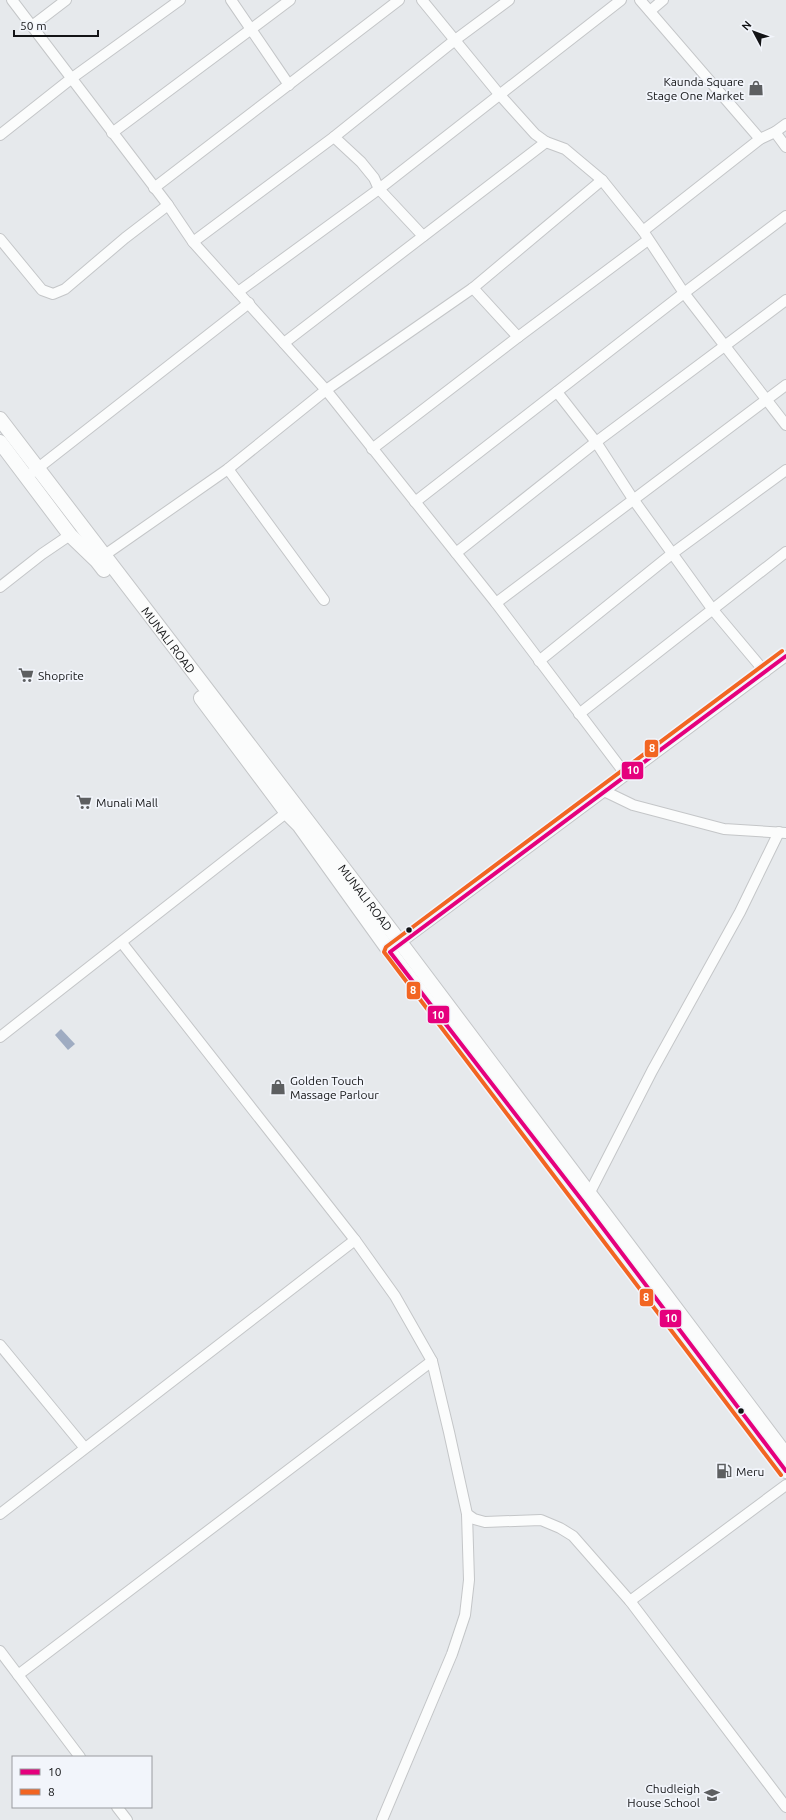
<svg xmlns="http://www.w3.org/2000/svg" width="786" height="1820" viewBox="0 0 786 1820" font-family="Ubuntu,sans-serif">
	<rect width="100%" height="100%" fill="#e6e9ec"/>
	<!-- water -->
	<polygon fill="#9facc2" points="61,1029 75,1044 68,1050 55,1035"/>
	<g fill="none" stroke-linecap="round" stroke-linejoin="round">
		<defs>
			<g id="street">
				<polyline points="12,0 168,205 193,242 326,390 496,603 626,775"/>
				<polyline points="231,0 289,85"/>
				<polyline points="422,0 499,94 535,134 546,142 565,149 602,180 643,231 684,293 786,425"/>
				<polyline points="640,0 760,139"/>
				<polyline points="650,11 663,0"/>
				<polyline points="32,26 66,0"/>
				<polyline points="775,132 786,147"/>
				<polyline points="112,133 290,0"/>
				<polyline points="0,135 72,78 180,0"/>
				<polyline points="334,137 361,162 374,178 379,189 423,236"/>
				<polyline points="154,188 399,0"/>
				<polyline points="643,231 760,139 775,132 786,124"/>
				<polyline points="0,239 42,290 53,294 65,289 125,238 168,205"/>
				<polyline points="193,242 334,137 455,40 509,0"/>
				<polyline points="473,288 518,337"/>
				<polyline points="238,292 379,189 621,0"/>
				<polyline points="284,343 546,142"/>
				<polyline points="557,392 596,442 633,499 713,610 765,672"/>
				<polyline points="372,449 518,337 648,240"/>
				<polyline points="228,469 324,600"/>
				<polyline points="33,472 249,303"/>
				<polyline points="415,502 684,293 786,216"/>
				<polyline points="456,553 596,442 786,300"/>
				<polyline points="99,559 228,469 326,390 473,288 602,180"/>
				<polyline points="0,587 42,554 70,535"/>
				<polyline points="496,603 786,385"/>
				<polyline points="539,661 673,553 786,470"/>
				<polyline points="579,714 786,552"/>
				<polyline points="604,791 633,805 724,829 786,833"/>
				<polyline points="122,943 355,1240 395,1296 432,1361 449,1432 467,1514 474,1519 485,1522 541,1520 560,1528 573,1536 630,1601 786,1807"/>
				<polyline points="396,946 786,656"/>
				<polyline points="0,1037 291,809"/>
				<polyline points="587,1198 652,1071 740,912 779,832"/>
				<polyline points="0,1345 84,1447"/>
				<polyline points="0,1514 355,1240"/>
				<polyline points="630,1601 786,1485"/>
				<polyline points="0,1651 80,1757"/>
				<polyline points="18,1675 432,1361"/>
				<polyline points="117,1807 127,1820"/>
				<polyline points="382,1820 452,1654 465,1615 469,1580 467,1514"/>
			</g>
			<g id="secondary">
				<path id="s1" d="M 0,419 L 400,942 L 786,1455"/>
				<polyline points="0,442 70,535 97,561 104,570"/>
				<polyline points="201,698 287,813 299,825 390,952 710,1370"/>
				<polyline points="768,1447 786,1471"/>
			</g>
		</defs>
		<!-- street casing -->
		<use href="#street" stroke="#c4c6c8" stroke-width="12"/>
		<!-- secondary casing -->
		<use href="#secondary" stroke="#c4c6c8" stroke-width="16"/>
		<!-- street -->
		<use href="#street" stroke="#fbfcfc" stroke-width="10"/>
		<!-- secondary -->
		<use href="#secondary" stroke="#fbfcfc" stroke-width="14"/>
		<defs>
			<polyline id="bus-1" points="786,656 390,952 584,1203 786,1471"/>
			<polyline id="bus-2" points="781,1475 384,952 386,947 782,651"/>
		</defs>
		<!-- bus-1 casing -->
		<use href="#bus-1" stroke="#f2f5fb" stroke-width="7"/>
		<!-- bus-2 casing -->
		<use href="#bus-2" stroke="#f2f5fb" stroke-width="7"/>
		<!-- bus-1 -->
		<use href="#bus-1" stroke="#e5007d" stroke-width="4"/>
		<!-- bus-2 -->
		<use href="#bus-2" stroke="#f26522" stroke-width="4"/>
	</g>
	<!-- icons -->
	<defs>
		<symbol id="shop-bare" viewBox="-9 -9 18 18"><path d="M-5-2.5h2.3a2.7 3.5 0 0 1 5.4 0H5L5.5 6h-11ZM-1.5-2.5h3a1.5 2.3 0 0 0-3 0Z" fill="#5d5f61" stroke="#f2f5fb" stroke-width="2.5" paint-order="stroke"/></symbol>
		<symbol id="supermarket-bare" viewBox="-9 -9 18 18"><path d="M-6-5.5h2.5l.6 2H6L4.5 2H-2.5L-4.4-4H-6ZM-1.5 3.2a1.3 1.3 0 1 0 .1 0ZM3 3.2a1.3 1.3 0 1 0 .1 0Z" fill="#5d5f61" stroke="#f2f5fb" stroke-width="2.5" paint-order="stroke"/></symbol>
		<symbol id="fuel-bare" viewBox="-9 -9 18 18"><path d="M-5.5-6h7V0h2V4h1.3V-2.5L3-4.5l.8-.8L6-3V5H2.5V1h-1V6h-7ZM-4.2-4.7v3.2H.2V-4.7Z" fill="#5d5f61" stroke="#f2f5fb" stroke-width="2.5" paint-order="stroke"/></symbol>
		<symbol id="school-bare" viewBox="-9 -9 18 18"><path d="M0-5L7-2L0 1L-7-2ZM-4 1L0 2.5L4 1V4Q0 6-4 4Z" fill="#5d5f61" stroke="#f2f5fb" stroke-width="2.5" paint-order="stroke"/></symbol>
	</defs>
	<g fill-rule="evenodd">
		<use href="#shop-bare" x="745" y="77" width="22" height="22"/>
		<use href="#supermarket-bare" x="15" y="664" width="22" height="22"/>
		<use href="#supermarket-bare" x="73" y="791" width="22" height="22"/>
		<use href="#shop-bare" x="267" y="1076" width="22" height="22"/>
		<use href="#fuel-bare" x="713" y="1460" width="22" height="22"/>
		<use href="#school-bare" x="701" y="1784" width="22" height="22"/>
	</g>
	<!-- markers -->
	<g fill="#131416" stroke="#f2f5fb" stroke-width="1.5">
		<circle cx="409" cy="930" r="3.5"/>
		<circle cx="741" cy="1411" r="3.5"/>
	</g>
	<g text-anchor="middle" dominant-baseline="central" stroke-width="3.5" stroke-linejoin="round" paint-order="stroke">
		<!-- poi labels -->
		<g font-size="12" fill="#131416" stroke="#f2f5fb" text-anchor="start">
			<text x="744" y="81" text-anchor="end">Kaunda Square<tspan x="744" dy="14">Stage One Market</tspan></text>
			<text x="38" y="675">Shoprite</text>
			<text x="96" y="802">Munali Mall</text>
			<text x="290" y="1080">Golden Touch<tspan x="290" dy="14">Massage Parlour</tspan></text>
			<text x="736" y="1471">Meru</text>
			<text x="700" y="1788" text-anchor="end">Chudleigh<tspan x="700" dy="14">House School</tspan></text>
		</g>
		<!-- street labels -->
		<g font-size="12" fill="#131416" stroke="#f2f5fb">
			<text stroke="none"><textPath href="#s1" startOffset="278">MUNALI ROAD</textPath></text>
			<text stroke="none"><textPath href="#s1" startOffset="602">MUNALI ROAD</textPath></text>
		</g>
	</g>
	<g stroke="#f2f5fb" stroke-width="1.5">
		<rect x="644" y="739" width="15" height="19" rx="4" fill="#f26522"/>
		<rect x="621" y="761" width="23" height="19" rx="4" fill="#e5007d"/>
		<rect x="406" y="981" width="15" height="19" rx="4" fill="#f26522"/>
		<rect x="427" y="1005" width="23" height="19" rx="4" fill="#e5007d"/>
		<rect x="639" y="1288" width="15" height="19" rx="4" fill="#f26522"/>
		<rect x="659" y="1309" width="23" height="19" rx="4" fill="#e5007d"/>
	</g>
	<g font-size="11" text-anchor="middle" font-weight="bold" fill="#fff">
		<text x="652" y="752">8</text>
		<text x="633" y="774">10</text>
		<text x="413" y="994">8</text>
		<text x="438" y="1019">10</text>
		<text x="646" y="1301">8</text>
		<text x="671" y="1322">10</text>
	</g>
	<!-- legend -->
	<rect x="12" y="1756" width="140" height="52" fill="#f2f5fb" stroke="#999b9f"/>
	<rect x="20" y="1769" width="20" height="6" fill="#e5007d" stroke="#999b9f"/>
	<text x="48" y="1776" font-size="12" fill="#131416">10</text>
	<rect x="20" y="1789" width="20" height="6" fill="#f26522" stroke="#999b9f"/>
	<text x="48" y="1796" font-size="12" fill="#131416">8</text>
	<!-- north arrow -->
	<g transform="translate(754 32) rotate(311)" stroke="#f2f5fb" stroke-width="3" paint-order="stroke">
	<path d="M0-3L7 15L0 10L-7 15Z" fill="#131416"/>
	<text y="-6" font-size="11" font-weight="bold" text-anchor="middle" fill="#131416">N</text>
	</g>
	<!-- scale -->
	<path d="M14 30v6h84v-6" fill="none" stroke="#131416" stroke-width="2"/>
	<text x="20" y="30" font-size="12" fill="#131416" stroke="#f2f5fb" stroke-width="3" paint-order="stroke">50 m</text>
</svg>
